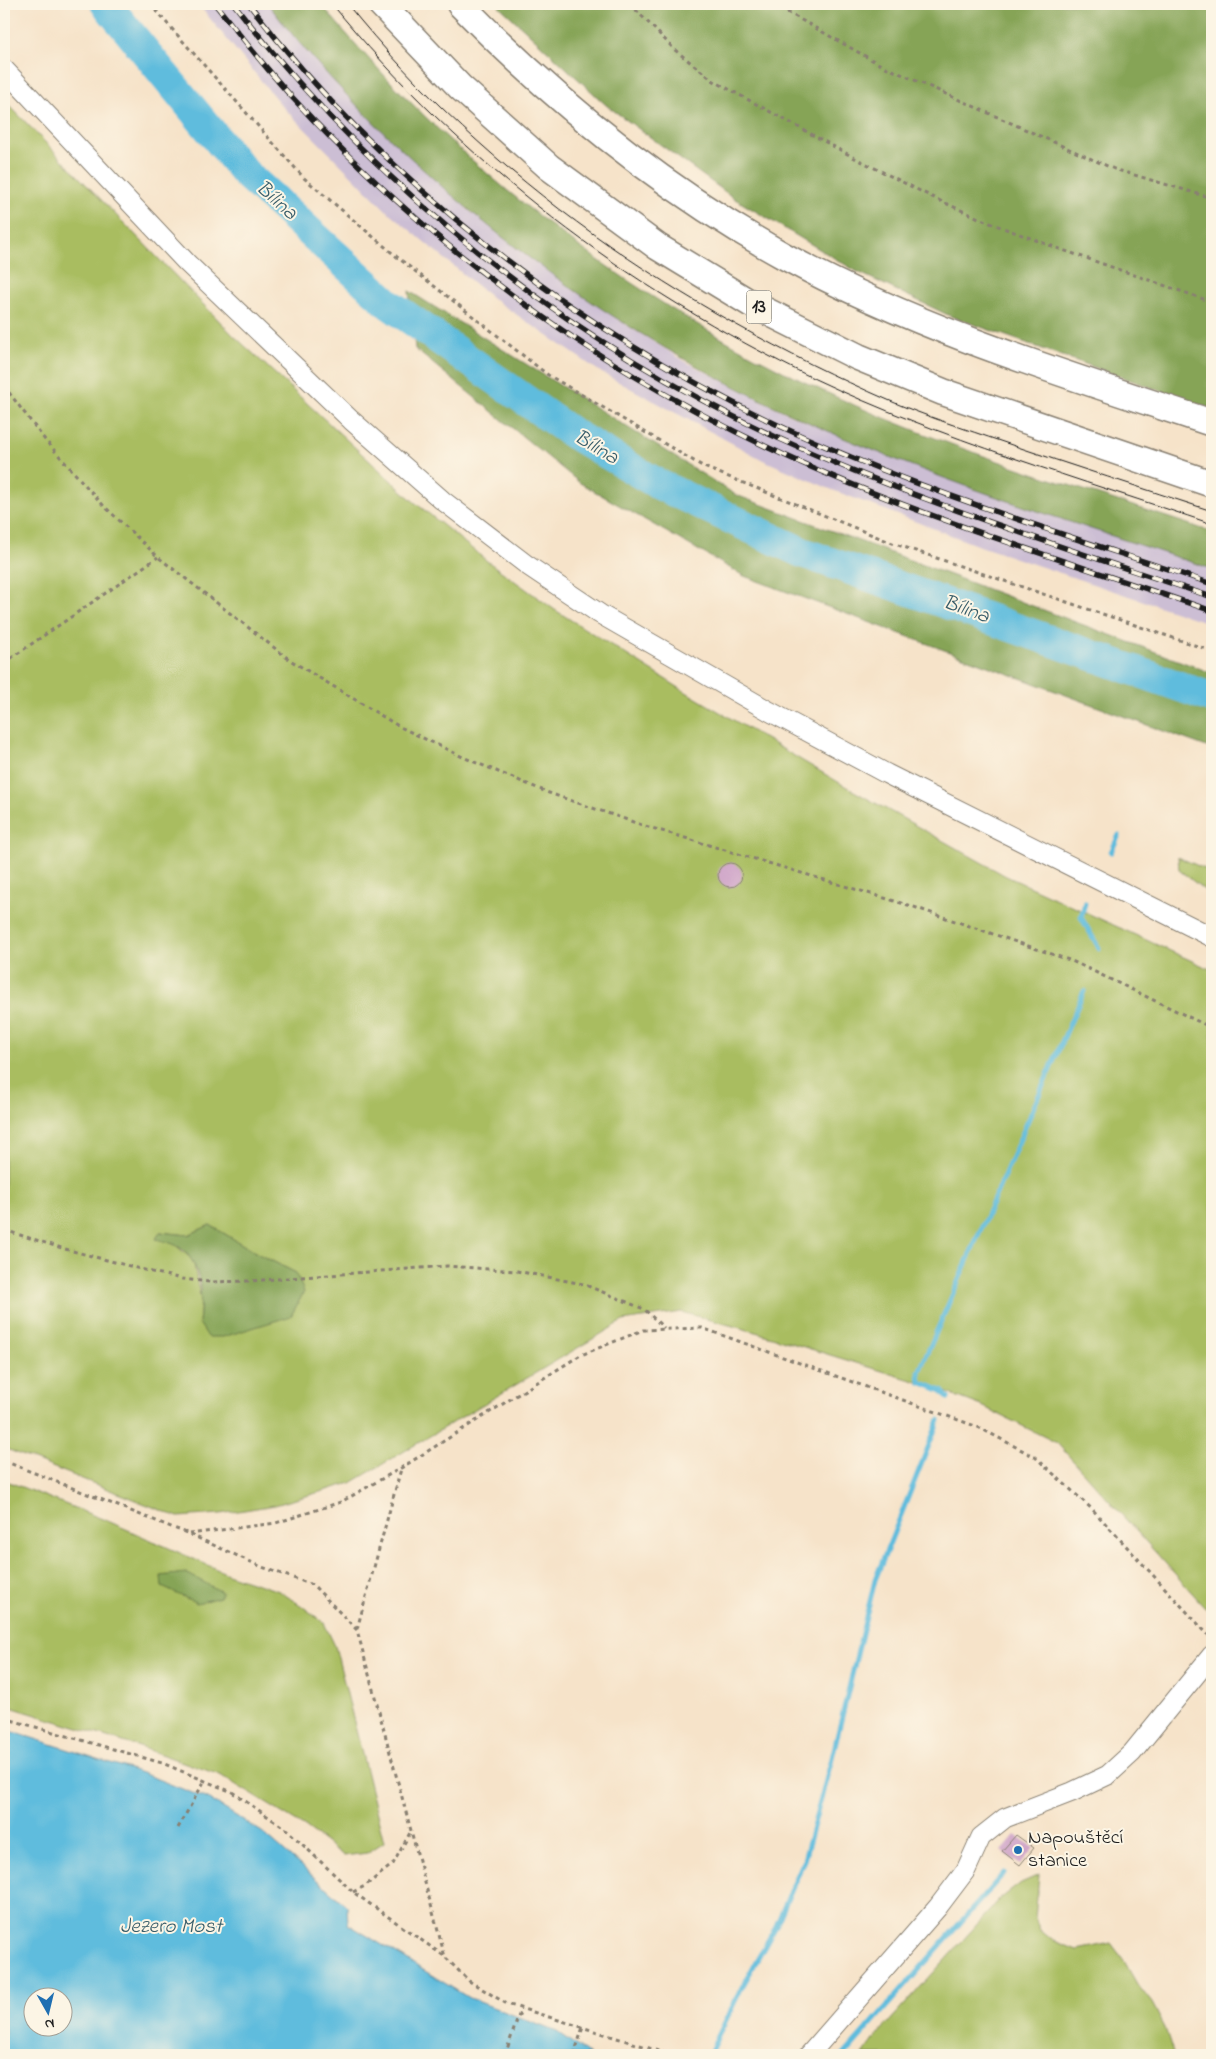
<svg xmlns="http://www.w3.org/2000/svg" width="1216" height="2059" viewBox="0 0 1216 2059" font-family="'Indie Flower',sans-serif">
	<rect width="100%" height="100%" fill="#fcf5e5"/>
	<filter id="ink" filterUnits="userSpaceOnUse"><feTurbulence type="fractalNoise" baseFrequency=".02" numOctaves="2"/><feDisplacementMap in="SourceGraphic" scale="10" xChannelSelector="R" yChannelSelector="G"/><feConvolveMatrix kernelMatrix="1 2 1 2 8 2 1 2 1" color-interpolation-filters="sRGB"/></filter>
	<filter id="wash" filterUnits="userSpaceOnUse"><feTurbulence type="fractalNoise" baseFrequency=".0096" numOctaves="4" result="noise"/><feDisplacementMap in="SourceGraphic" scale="20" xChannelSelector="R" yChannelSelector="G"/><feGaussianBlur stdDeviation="1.12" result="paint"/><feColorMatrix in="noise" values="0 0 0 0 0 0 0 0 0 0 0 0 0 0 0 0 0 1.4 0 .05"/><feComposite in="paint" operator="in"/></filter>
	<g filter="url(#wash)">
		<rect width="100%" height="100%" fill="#f6e3c9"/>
		<!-- industrial -->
		<polygon fill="#ccbed4" points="198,4 268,4 279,18 468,210 573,290 629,327 686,362 786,413 848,440 991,494 1212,569 1212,624 974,544 830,489 763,460 602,373 492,298 387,211 281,105"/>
		<!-- green -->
		<g fill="#a9bd60" stroke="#626c3e" fill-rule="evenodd">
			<path d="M 4,100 L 233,335 L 412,500 L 487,561 L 555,610 L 681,689 L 845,786 L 1006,876 L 1212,970 L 1212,1615 L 1057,1443 L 982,1406 L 924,1384 L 759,1333 L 681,1312 L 623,1321 L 351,1483 L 275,1505 L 220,1514 L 178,1517 L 4,1448 ZM 210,1225 L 260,1255 L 296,1273 L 199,1323 L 201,1301 L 193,1260 L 160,1232 L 188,1235 Z"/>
			<polygon points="1178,857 1212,872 1212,896 1179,870"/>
			<polygon points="4,1480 110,1522 230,1575 279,1591 302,1606 324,1623 335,1646 384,1842 367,1853 344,1856 305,1827 220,1775 146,1749 4,1705"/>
			<polygon points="1039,1875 1035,1919 1040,1930 1052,1940 1077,1950 1111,1943 1123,1959 1137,1984 1152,2003 1165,2028 1174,2055 863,2055 879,2033 1000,1899 1021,1883"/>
		</g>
		<!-- forest -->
		<g fill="#86a456" stroke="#516039">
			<path d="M 268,4 L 321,4 C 472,186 665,326 882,417 C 990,462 1102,495 1212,532 L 1212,569 C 1090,528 965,490 846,439 C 676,366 530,273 397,145 C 351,101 306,54 268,4 Z"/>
			<polygon points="497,4 1212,4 1212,409 950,316 856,271 735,199 606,105"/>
			<polygon points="409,291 736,495 1212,673 1212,749 744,576 580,483 415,349"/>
			<path d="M 210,1225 L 260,1255 L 296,1273 L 304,1292 L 291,1316 L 223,1337 L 208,1337 L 199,1323 C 202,1297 203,1263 179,1247 C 173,1243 163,1241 156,1239 L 160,1232 L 188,1235 Z"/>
			<polygon points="186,1573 222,1592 220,1597 197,1603 162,1587 161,1576"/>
		</g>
		<!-- water -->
		<path fill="#5fbcdd" stroke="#3e6c7c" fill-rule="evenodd" d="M 4,1729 L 142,1773 L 210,1800 L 262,1832 L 347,1906 L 348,1924 L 469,1998 L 557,2032 L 590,2055 L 4,2055 ZM 32,1996 L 62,1996 L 62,2026 L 32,2026 Z"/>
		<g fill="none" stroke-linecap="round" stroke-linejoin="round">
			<!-- stream -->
			<g stroke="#5fbcdd" stroke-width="5">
				<polyline points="1111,852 1119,835"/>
				<polyline points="1085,903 1081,917 1099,948"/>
				<polyline points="948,1398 942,1391 920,1382 919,1372 1084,991"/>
				<polyline points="709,2055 741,1989 776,1926 804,1860 831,1762 875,1580 939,1420"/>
				<polyline points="844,2055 1004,1873"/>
			</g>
			<!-- river -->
			<polyline stroke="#5fbcdd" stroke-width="31" points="106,4 246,174 389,304 572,433 658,484 801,552 1212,698"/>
		</g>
		<g id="blocks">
			<!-- building -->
			<g fill="#cda1c7">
				<circle cx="730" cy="875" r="12"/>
				<polygon points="1016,1835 1034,1848 1020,1865 1002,1851"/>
			</g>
		</g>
	</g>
	<g filter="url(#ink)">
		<use href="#blocks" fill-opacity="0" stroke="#898072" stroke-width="1"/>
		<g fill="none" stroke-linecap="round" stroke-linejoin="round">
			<defs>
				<g id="minor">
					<polyline points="4,69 187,263 351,420 442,500 527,565 600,614 769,711 887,774 1212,937"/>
					<polyline points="809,2055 938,1907 966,1870 981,1837 1005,1818 1072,1792 1108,1775 1132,1753 1212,1655"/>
				</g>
				<g id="highway">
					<polyline points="381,4 460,87 549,167 658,247 750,303 858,357 943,392 1212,484"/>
					<path d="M 460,4 C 556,102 663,189 784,256 C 919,330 1067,375 1212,423"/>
				</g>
			</defs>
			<!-- minor casing -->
			<use href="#minor" stroke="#898072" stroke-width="21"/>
			<!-- highway casing -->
			<use href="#highway" stroke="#898072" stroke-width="29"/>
			<!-- path -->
			<g stroke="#898072" stroke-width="3" stroke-dasharray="4 4" stroke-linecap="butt">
				<polyline points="150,4 304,178 397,257 548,375 704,467 895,544 1212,651"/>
				<polyline points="630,4 675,50 714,81 853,157 936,199 990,223 1057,248 1212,302"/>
				<polyline points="773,4 881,65 1114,169 1212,198"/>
				<polyline points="4,386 45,440 103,505 158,557 290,660 400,727 465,758 549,793 642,825 911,906 1072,961 1212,1028"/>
				<polyline points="4,663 158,557"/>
				<polyline points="4,1230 65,1249 152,1272 182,1279 210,1282 250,1281 447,1266 517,1271 583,1284 644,1309 664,1328"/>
				<polyline points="4,1461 189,1534 262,1567 313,1585 357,1630 445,1957 469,1981 507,2004 672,2055"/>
				<polyline points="189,1534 276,1523 341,1502 401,1468 579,1356 643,1330 702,1328 978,1427 1035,1457 1092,1509 1211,1638"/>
				<polyline points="357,1629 401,1469"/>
				<polyline points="4,1718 162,1763 232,1792 286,1829 353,1892 444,1956"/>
				<polyline points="178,1828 205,1780"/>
				<polyline points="353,1892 365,1886 393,1864 411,1831"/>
				<polyline points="505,2055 521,2009"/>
				<polyline points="574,2055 583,2027"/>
			</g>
			<!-- minor -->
			<use href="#minor" stroke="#fff" stroke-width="19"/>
			<!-- highway -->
			<use href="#highway" stroke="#fff" stroke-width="26"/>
			<!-- tram -->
			<g stroke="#1c1c1c" stroke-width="1">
				<path d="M 332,4 C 462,163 629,290 815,379 C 942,439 1079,479 1212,524"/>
				<path d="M 347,4 C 489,180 682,310 888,400 C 925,416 965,429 1003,442 C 1073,466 1142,488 1212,511"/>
			</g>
			<defs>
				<g id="rail">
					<path d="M 215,4 C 240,35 264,66 291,96 C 426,244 589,363 769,448 C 911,515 1064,560 1212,611"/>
					<path d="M 234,4 C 376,189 566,340 778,438 C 918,502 1066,548 1212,597"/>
					<path d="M 249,4 C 387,185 575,329 780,426 C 919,491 1067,535 1212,584"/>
				</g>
			</defs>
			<!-- rail casing -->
			<use href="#rail" stroke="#1c1c1c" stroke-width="5.5"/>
			<!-- rail -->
			<use href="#rail" stroke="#fcf5e5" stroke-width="4" stroke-dasharray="11" stroke-linecap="butt"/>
		</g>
	</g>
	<!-- markers -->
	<circle fill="#1f6fb2" stroke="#fcf5e5" stroke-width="2" cx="1018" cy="1850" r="5"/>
	<g text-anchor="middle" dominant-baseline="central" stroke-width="4" stroke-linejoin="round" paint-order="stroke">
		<!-- shield labels -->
		<rect fill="#fcf5e5" stroke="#5f5d58" stroke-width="1" x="746.5" y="290.5" width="25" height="33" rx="4"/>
		<g font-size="19" font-weight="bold" fill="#1c1c1c">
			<text x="759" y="307">13</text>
		</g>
		<!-- poi labels -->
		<g font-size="20" fill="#1c1c1c" stroke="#fcf5e5" text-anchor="start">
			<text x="1028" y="1838">Napouštěcí<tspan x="1028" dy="23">stanice</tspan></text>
		</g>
		<!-- water labels -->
		<g font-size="21" font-style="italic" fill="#375c69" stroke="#fcf5e5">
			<text transform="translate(276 201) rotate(42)">Bílina</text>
			<text transform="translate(596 448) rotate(31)">Bílina</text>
			<text transform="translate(966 610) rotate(20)">Bílina</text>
			<text x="171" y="1927">Jezero Most</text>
		</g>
	</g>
	<!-- margin -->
	<rect width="1216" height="2059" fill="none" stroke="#fcf5e5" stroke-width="20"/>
	<!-- north arrow -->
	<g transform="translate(48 2012) rotate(172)"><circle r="24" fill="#fcf5e5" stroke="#a29e95"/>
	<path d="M0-4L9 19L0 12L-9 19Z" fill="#1f6fb2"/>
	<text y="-8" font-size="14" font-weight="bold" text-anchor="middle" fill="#1c1c1c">N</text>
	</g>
</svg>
